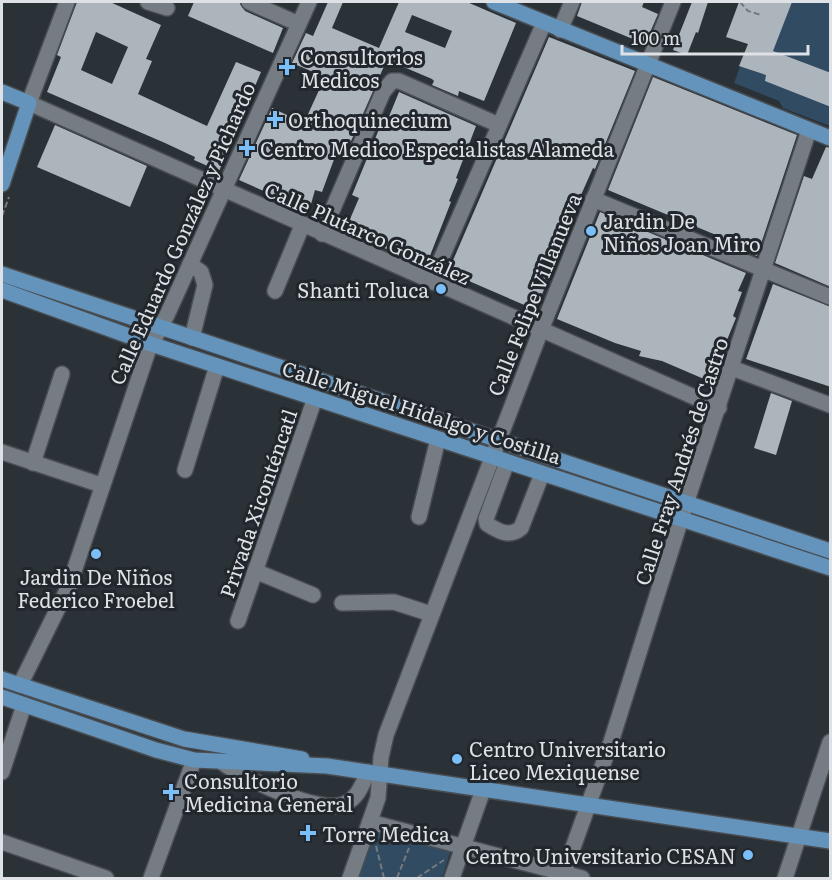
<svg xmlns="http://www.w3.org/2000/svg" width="832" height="880" viewBox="0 0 832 880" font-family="Literata,serif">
	<rect width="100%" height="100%" fill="#2a3137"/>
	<!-- green -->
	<g fill="#304b62">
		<polygon points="741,2 830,2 830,126 783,108 779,101 734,83 761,9"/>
		<polygon points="372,826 452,847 442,878 356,878"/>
	</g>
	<!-- building -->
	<g fill="#adb5bc" fill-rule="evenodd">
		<path d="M 77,2 L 110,2 L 161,25 L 146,59 L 152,61 L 138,94 L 207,126 L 236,62 L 261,72 L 219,171 L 194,160 L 195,157 L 165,143 L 47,92 L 61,57 L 57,55 ZM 96,32 L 128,47 L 112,84 L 81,70 Z"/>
		<polygon points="194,2 239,2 245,11 283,28 273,53 188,16"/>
		<path d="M 328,2 L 343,2 L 332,28 L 379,48 L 399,2 L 467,2 L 516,23 L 484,101 L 459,91 L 458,96 L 432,85 L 434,81 L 432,79 L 392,62 L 390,67 L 385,64 L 344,157 L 336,154 L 322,192 L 315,190 L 309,211 L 239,180 L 272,108 L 304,123 L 325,77 L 292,63 L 306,33 L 313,36 ZM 412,15 L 452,31 L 445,48 L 405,32 Z"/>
		<polygon points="582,2 644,2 642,7 658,14 645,44 577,16"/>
		<polygon points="692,2 708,2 698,33 696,32 687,55 673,50"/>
		<polygon points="739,2 792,2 773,51 831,73 831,107 765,81 766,75 739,66 748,44 726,37"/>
		<polygon points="549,37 635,71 595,169 593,168 577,204 536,310 448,272"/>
		<polygon points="653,77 797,135 757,256 715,239 716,235 608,190"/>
		<polygon points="399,92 476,126 456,178 458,179 449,201 451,202 426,266 345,231 359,198 352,195 384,117 388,119"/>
		<polygon points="55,125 147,166 130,207 37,167"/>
		<polygon points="826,147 831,148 831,287 775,263 804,176 812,179"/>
		<polygon points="600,212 746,273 738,291 742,292 733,316 736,318 727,340 729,340 711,382 662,361 639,356 641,351 615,343 557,319"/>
		<polygon points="773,284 831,307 831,387 746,359"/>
		<polygon points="771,393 792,401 776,455 754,448"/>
	</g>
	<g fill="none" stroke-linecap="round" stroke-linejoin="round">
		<defs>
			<g id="minor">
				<polyline points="67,2 29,103 719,408"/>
				<polyline points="148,2 167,8"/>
				<polyline points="249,2 299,24"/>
				<polyline points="560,30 572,2"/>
				<polyline points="593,199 830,297"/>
				<polyline points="322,234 383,92 392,81 399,81 499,125"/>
				<polyline points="190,264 201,272 205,285 192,338"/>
				<polyline points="431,282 544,23"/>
				<polyline points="275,291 302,226"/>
				<polyline points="732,368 830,405"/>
				<polyline points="2,452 101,485"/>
				<path d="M 507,462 L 486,519 L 487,524 C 498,531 509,538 521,528 L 542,474"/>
				<polyline points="33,463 62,374"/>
				<polyline points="185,470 217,366"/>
				<polyline points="419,517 438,439"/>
				<polyline points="255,571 313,595"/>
				<polyline points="342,603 394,602 431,614"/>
				<polyline points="238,621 315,398"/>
				<polyline points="20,685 69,586 148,351 167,315 309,2"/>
				<path d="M 223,763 C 243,778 320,815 344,804 C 358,798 362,785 368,772"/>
				<polyline points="2,772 24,705"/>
				<polyline points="370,822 582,878"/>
				<polyline points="2,842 106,878"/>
				<polyline points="151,878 194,760"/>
				<polyline points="350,878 378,798 381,757 386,735 541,330 673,2"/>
				<polyline points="452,878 483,790"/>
				<polyline points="562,878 611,742 681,519 809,130"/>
				<polyline points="785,878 830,742"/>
			</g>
			<g id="major">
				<polyline points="494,2 830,138"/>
				<polyline points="2,92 29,103 2,184"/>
				<polyline points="2,274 830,551"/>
				<polyline points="2,290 151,344 830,568"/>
				<polyline points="2,679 184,739 302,759"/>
				<polyline points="2,697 156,750 194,760 327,766 830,841"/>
			</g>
		</defs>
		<!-- minor casing -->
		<use href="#minor" stroke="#484d52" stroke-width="18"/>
		<!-- major casing -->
		<use href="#major" stroke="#484d52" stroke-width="18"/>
		<!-- path -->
		<g stroke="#747a7f" stroke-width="2" stroke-dasharray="6 3" stroke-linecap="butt">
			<polyline points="740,2 748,11 761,15"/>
			<polyline points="2,216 9,197"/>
			<polyline points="376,846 384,878"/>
			<polyline points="397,878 409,848"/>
			<polyline points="417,878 444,860"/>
		</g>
		<!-- minor -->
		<use href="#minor" stroke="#757c83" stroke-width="15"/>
		<!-- major -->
		<use href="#major" stroke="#6494bb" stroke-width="15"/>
	</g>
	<!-- markers -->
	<g fill="#7abff8" stroke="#21272d" stroke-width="2">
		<path d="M284 58h6v6h6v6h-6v6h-6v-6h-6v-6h6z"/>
		<path d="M272 110h6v6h6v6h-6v6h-6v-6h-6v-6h6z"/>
		<path d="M244 139h6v6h6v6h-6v6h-6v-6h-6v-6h6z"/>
		<circle cx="591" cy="231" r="6"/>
		<circle cx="441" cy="289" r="6"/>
		<circle cx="96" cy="554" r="6"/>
		<circle cx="457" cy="759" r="6"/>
		<path d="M168 783h6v6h6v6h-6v6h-6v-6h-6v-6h6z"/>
		<path d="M305 824h6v6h6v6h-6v6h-6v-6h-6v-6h6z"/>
		<circle cx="748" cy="855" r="6"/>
	</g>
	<g text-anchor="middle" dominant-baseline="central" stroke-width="6" stroke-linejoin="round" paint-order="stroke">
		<!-- poi labels -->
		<g font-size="20" fill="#dee2e6" stroke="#21272d" text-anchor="start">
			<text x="300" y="56">Consultorios<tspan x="300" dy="23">Medicos</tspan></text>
			<text x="288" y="119">Orthoquinecium</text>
			<text x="260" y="148">Centro Medico Especialistas Alameda</text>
			<text x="603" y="220">Jardin De<tspan x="603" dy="23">Niños Joan Miro</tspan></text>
			<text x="429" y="289" text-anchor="end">Shanti Toluca</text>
			<text x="96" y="576" text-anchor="middle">Jardin De Niños<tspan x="96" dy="23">Federico Froebel</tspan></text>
			<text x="469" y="748">Centro Universitario<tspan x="469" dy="23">Liceo Mexiquense</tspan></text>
			<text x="184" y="780">Consultorio<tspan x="184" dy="23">Medicina General</tspan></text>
			<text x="322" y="833">Torre Medica</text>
			<text x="736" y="855" text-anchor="end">Centro Universitario CESAN</text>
		</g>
		<!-- street labels -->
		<g font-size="20" fill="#dee2e6" stroke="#21272d">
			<text transform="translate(368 232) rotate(24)">Calle Plutarco González</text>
			<text transform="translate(181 233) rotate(-66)">Calle Eduardo González y Pichardo</text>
			<text transform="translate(533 294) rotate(-68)">Calle Felipe Villanueva</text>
			<text transform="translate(422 411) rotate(18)">Calle Miguel Hidalgo y Costilla</text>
			<text transform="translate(680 461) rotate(-72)">Calle Fray Andrés de Castro</text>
			<text transform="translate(257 503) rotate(-71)">Privada Xiconténcatl</text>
		</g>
	</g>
	<!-- border -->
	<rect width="832" height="880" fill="none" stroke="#dee2e6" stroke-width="6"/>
	<!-- scale -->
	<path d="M622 45v9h186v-9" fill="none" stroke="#dee2e6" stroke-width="3"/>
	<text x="631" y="45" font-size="18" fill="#dee2e6" stroke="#21272d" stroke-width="4.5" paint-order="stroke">100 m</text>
</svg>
